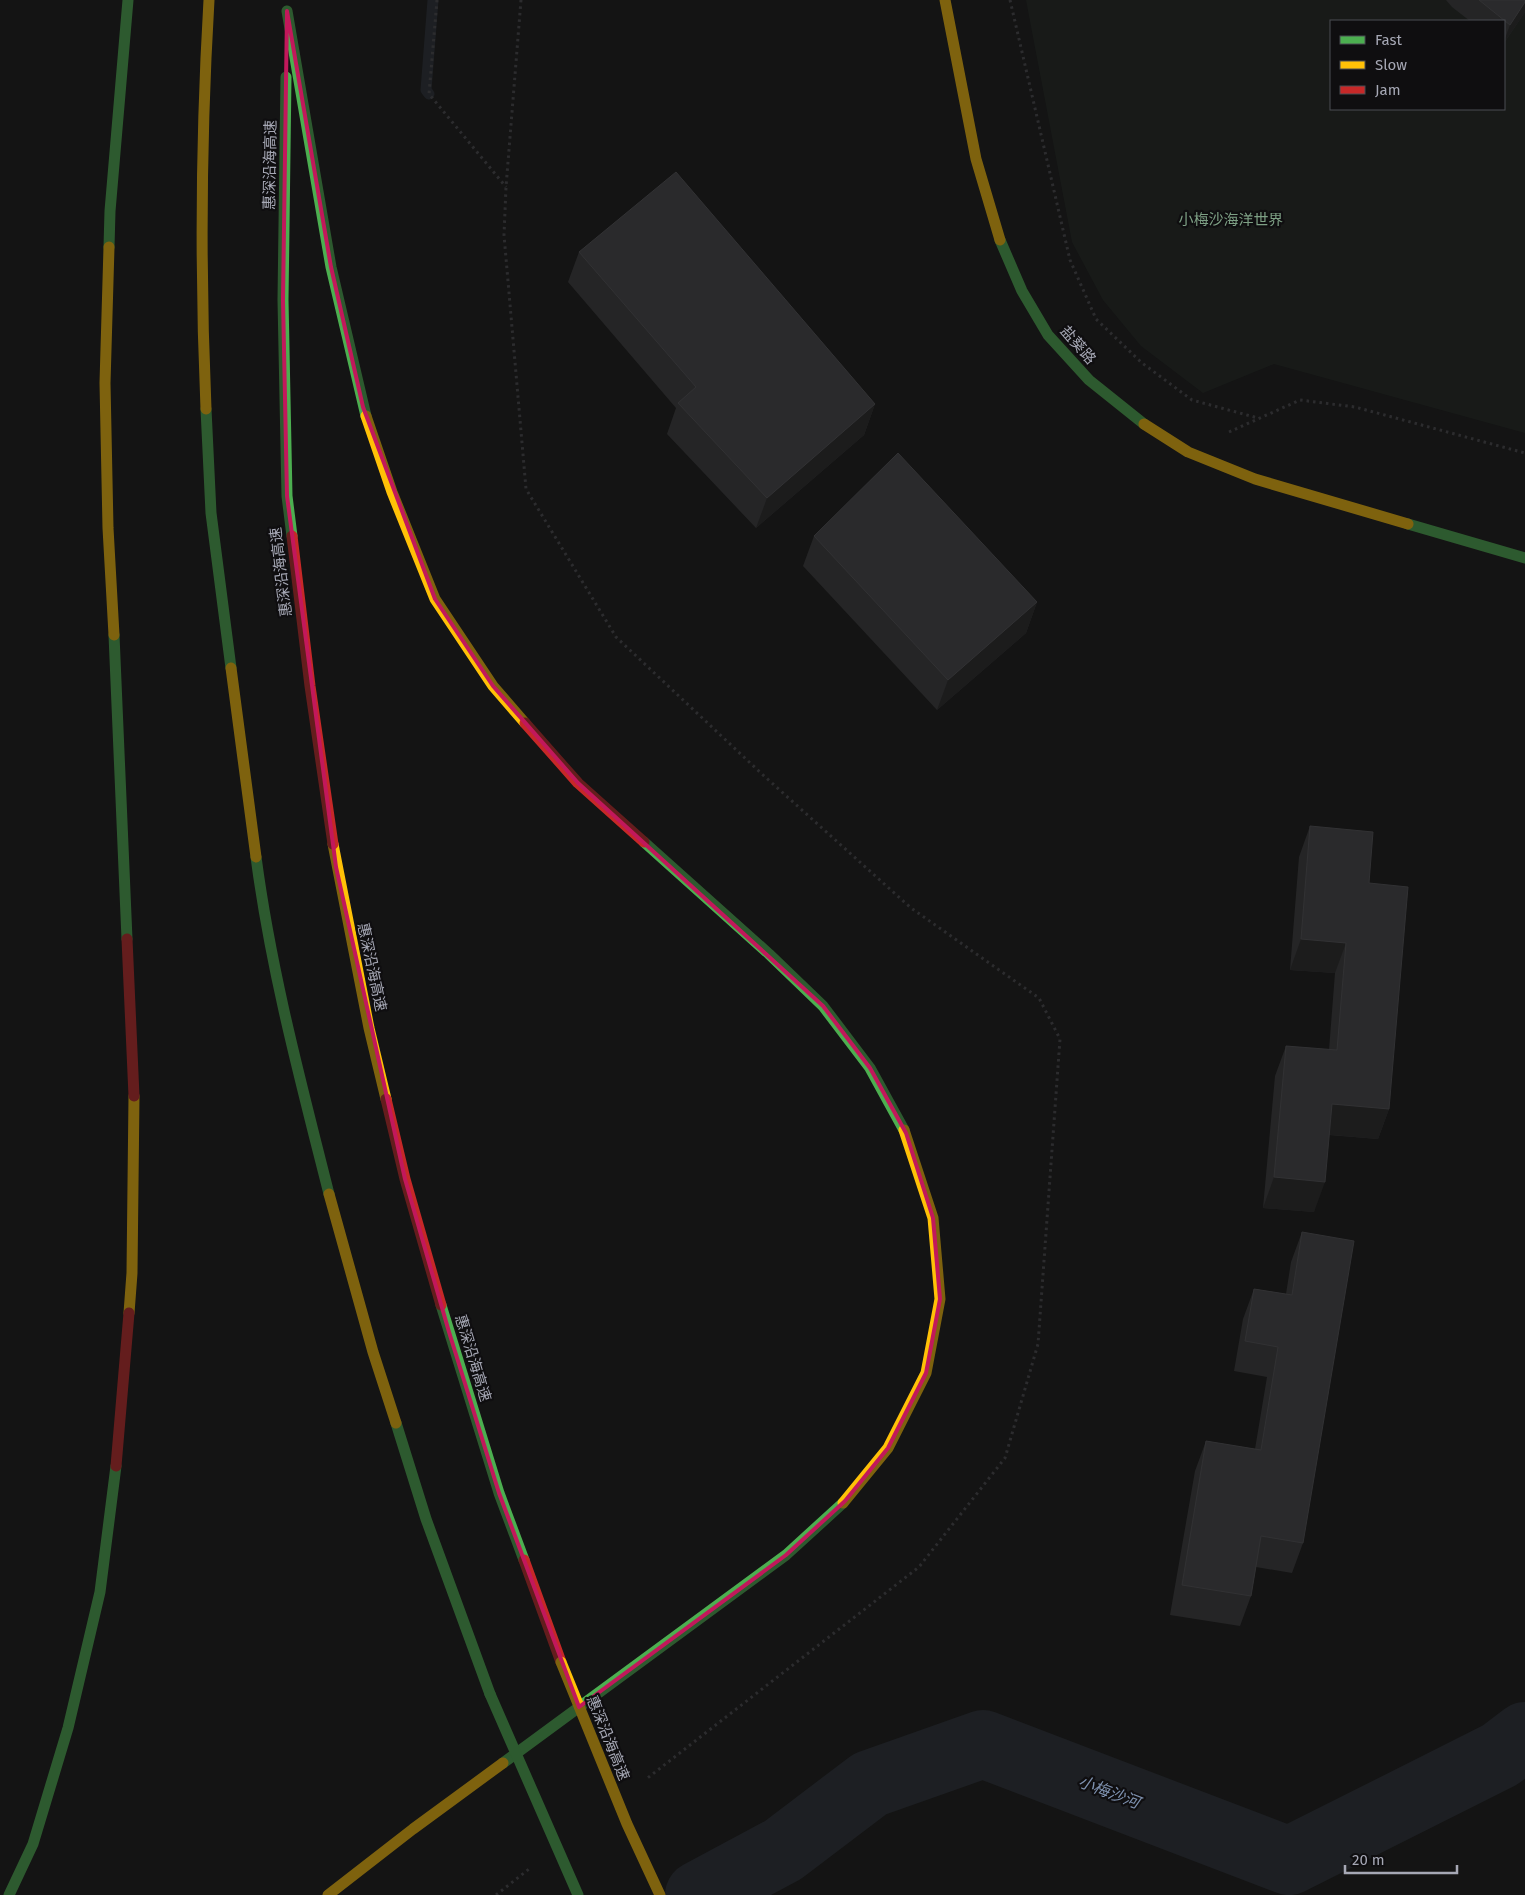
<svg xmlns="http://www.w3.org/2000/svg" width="1525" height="1895" viewBox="0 0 1525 1895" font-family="'Fira Sans','Noto Sans SC',sans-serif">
	<rect width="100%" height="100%" fill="#141414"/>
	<!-- green -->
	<path fill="#1d231e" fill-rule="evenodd" d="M 1026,0 L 1525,0 L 1525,433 L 1274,364 L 1203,393 L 1141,346 L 1103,300 L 1072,242 ZM 1331,21 L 1504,21 L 1504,109 L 1331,109 Z"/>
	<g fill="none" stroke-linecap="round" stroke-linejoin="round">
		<!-- stream -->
		<polyline stroke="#282d35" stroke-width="11" points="429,94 426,90 433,0"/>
		<!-- river -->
		<polyline stroke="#282d35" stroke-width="68" points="699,1895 783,1850 870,1784 983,1744 1289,1861 1500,1755 1525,1736"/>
		<!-- path -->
		<g stroke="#4a4a4f" stroke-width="3" stroke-dasharray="2.5 4" stroke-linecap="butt">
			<polyline points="437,0 429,94 506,187"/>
			<polyline points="521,0 506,187 504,235 526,489 616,637 763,775 911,908 1039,998 1060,1039 1038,1344 1005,1458 919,1567 645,1780"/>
			<polyline points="1010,0 1070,260 1096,319 1142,363 1192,400 1258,418"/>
			<polyline points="1229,432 1300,400 1355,407 1525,453"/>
			<polyline points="496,1895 529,1869"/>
		</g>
		<!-- fast -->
		<g stroke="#4caf50" stroke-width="11">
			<polyline points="287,11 331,267 366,416"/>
			<polyline points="286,77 283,300 287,496 292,536"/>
			<polyline points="1000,240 1022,291 1048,335 1089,380 1144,424"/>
			<polyline points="109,247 110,211 128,0"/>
			<polyline points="206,409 211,513 231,668"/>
			<polyline points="1408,524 1525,558"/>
			<polyline points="114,635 127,939"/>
			<polyline points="644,842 769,954 823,1006 870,1068 904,1130"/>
			<path d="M 256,857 C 271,971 301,1083 329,1194"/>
			<polyline points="441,1305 499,1493 524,1560"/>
			<polyline points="396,1423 426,1519 490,1694"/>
			<polyline points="503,1763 786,1555 843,1503"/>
			<polyline points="9,1895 33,1844 68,1728 100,1592 116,1466"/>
		</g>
		<!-- slow -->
		<g stroke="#ffc107" stroke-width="11">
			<polyline points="945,0 976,159 1000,240"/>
			<polyline points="109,247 105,383 108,528 114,635"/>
			<path d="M 206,409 C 200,273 201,135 209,0"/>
			<polyline points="366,416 392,492 435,599 493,686 525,723"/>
			<polyline points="1144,424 1188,452 1255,479 1408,524"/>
			<polyline points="231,668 256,857"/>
			<polyline points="333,844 369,1028 386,1099"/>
			<polyline points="329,1194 373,1352 396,1423"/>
			<polyline points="129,1313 132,1273 134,1096"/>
			<polyline points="843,1503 888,1448 926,1373 940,1299 933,1218 904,1130"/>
			<polyline points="328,1895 413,1829 503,1763"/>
		</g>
		<!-- jam -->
		<g stroke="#c62828" stroke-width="11">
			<polyline points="292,536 310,686 333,844"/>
			<polyline points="525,723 578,783 644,842"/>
			<polyline points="127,939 134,1096"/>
			<polyline points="386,1099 405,1179 441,1305"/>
			<polyline points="116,1466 129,1313"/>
			<polyline points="524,1560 561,1662"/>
		</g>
		<!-- fast-bridge -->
		<polyline stroke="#4caf50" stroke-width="11" points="490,1694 578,1895"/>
		<!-- slow-bridge -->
		<polyline stroke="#ffc107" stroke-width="11" points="561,1662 627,1824 660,1895"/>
	</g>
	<!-- wall -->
	<g fill="#3a3a3c">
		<polygon points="1446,0 1525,0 1525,12 1504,43 1504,21 1470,21 1452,7"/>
		<polygon points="579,252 875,404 864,435 756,528 667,434 676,408 568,282"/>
		<polygon points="814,536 1037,602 1026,633 937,710 803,566"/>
		<polygon points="1310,826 1369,883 1389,1109 1378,1139 1329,1135 1314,1212 1263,1208 1275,1076 1286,1046 1329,1050 1335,973 1290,970 1299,857"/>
		<polygon points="1302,1232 1303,1543 1292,1573 1256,1567 1251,1596 1240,1626 1170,1615 1195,1471 1206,1441 1255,1449 1267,1377 1234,1371 1243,1319 1254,1289 1286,1294 1291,1262"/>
	</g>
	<!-- shaded-wall -->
	<g fill="#262627">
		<polygon points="1525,2 1525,12 1504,43 1504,41 1510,25"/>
		<polygon points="875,404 864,435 756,528 767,498"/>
		<polygon points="1037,602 1026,633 937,710 948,680"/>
		<polygon points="1301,939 1346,943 1335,973 1290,970"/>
		<polygon points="1332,1104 1389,1109 1378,1139 1321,1134"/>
		<polygon points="1274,1177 1325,1182 1314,1212 1263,1208"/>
	</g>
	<!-- building -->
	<g fill="#464649" stroke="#55555a">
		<polygon points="1479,0 1525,0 1525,2 1510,25"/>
		<polygon points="676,172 875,404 767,498 678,403 696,387 579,252"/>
		<polygon points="898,453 1037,602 948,680 814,536"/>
		<polygon points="1310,826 1373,832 1369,883 1408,887 1389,1109 1332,1104 1325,1182 1274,1177 1286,1046 1337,1050 1346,943 1301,939"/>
		<polygon points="1302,1232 1354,1241 1303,1543 1261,1536 1251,1596 1182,1585 1206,1441 1261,1450 1278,1347 1245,1341 1254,1289 1292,1295"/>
	</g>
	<!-- marked area -->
	<path d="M0 0H1525V1895H0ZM 287,11 L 331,267 L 363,407 L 435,599 L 493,686 L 578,783 L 823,1006 L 870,1068 L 906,1133 L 933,1218 L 940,1299 L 926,1373 L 888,1448 L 845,1501 L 786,1555 L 579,1707 L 499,1493 L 449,1332 L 405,1179 L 336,867 L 287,496 L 283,300 Z" fill="#141414" fill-opacity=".55" fill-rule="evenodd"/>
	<path fill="none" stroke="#c2185b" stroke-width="4" stroke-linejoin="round" d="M 287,11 L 331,267 L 363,407 L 435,599 L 493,686 L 578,783 L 823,1006 L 870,1068 L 906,1133 L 933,1218 L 940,1299 L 926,1373 L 888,1448 L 845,1501 L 786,1555 L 579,1707 L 499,1493 L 449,1332 L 405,1179 L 336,867 L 287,496 L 283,300 Z"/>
	<g text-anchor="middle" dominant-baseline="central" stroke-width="4.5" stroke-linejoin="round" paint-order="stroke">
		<!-- street labels -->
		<g font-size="15" fill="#a6a8b5" stroke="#0f0e10">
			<text transform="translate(270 165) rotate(-89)">惠深沿海高速</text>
			<text transform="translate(1078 345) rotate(49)">盐葵路</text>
			<text transform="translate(281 572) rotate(-97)">惠深沿海高速</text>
			<text transform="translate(372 967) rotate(78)">惠深沿海高速</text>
			<text transform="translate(473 1358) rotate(73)">惠深沿海高速</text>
			<text transform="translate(608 1738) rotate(68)">惠深沿海高速</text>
		</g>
		<!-- park labels -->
		<g font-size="15" fill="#7d9f84" stroke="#0f0e10">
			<text x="1231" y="220">小梅沙海洋世界</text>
		</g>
		<!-- water labels -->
		<g font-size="16" font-style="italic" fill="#7e91af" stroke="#0f0e10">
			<text transform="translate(1109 1792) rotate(21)">小梅沙河</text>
		</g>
	</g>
	<!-- legend -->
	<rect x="1330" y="20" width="175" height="90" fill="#0f0e10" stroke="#4b4c52"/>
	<rect x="1340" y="36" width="25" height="8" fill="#4caf50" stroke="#4b4c52"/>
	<text x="1375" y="45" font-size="15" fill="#a6a8b5">Fast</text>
	<rect x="1340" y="61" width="25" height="8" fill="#ffc107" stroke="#4b4c52"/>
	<text x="1375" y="70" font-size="15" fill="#a6a8b5">Slow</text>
	<rect x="1340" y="86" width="25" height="8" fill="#c62828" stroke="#4b4c52"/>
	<text x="1375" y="95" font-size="15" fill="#a6a8b5">Jam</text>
	<!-- scale -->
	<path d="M1345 1865v8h112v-8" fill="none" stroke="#a6a8b5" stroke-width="2.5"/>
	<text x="1352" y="1865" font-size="15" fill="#a6a8b5" stroke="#0f0e10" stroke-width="4" paint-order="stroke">20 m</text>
</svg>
